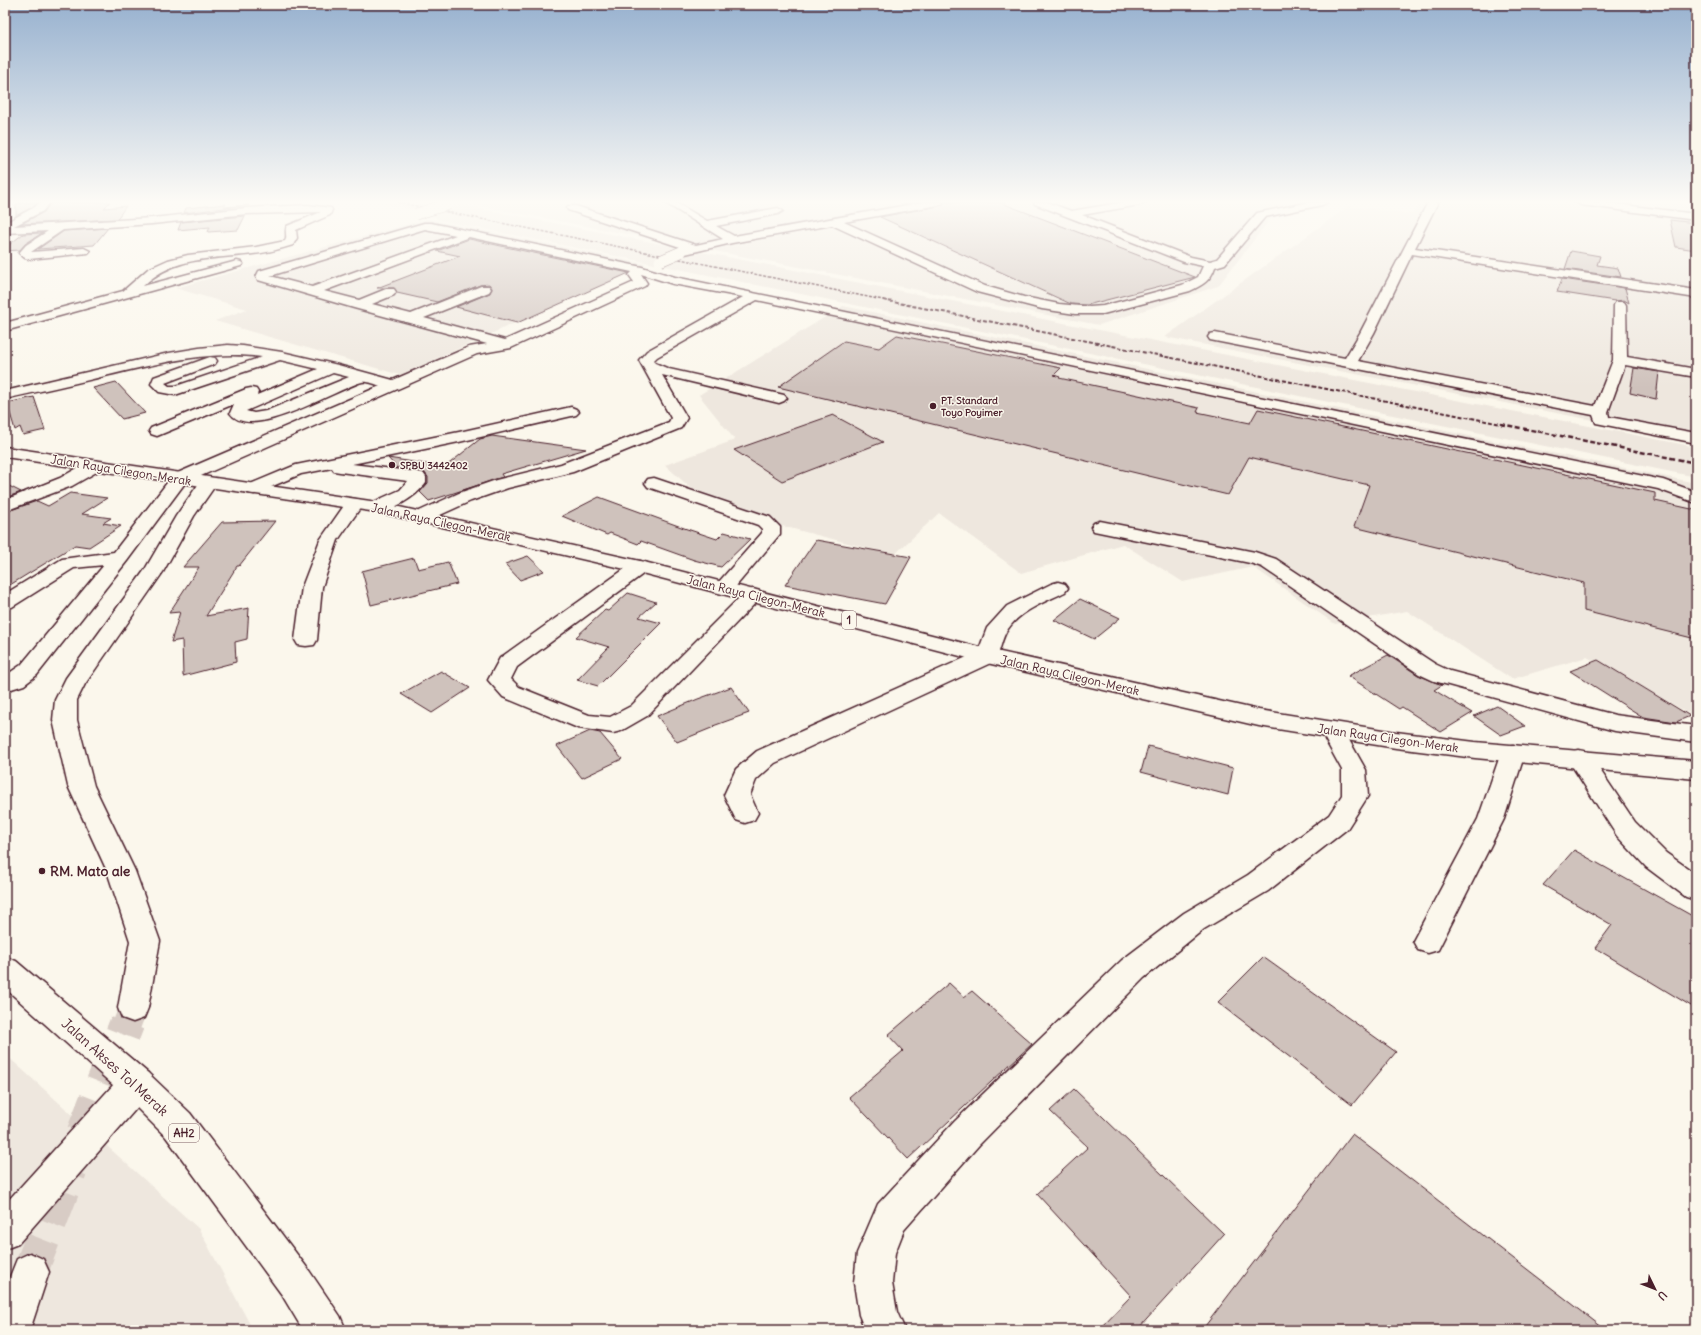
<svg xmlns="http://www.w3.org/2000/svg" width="1701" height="1335" viewBox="0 0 1701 1335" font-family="Delius,sans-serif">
	<rect width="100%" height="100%" fill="#fbf7ec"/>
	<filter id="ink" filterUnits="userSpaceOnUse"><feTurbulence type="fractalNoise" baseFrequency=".025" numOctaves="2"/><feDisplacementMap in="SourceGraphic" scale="8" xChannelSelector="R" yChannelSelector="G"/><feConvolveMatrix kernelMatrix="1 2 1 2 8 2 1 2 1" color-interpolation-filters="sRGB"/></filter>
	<g filter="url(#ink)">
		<!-- built -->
		<g fill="#eee7de">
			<polygon points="376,202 418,202 447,207 462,205 1696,447 1696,477 439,220 430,213"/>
			<polygon points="481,202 1343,202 1271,218 1218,286 1099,325 471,204"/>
			<polygon points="1421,202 1696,202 1696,440 1165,337 1349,206 1413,214"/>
			<polygon points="428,219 646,264 400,375 215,321 247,309 175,288"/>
			<polygon points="843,306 1696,483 1696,717 1587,657 1512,679 1407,611 1335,624 1253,567 1183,582 1123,544 1021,573 939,513 894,555 713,508 665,465 735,440 699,395"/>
			<polygon points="5,1054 199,1229 253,1330 5,1330"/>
		</g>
		<!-- building -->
		<g fill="#cfc2bc" stroke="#4a1f2b">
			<polygon points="34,202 38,202 34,206 16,216 16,204"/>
			<polygon points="51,202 110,202 104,208 126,206 117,219 21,224 44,212"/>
			<polygon points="945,202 999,202 1195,277 1087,305 1071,304 880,217 938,206 942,205"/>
			<polygon points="226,204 224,207 249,205 184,213 186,208"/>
			<polygon points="245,216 238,230 208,232 210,227 178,230 181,222"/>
			<polygon points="1670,220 1696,223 1696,250 1676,247"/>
			<polygon points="108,228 94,245 38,249 64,231"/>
			<polygon points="42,233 25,244 20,250 5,251 5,248 23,234"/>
			<polygon points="469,239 510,248 629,273 517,323 456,307 490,293 492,288 489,284 480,285 437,302 397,293 394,288 377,288 460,256 437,251"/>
			<polygon points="1571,251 1600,256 1597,265 1618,268 1621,277 1565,269"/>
			<polygon points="1562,279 1625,288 1629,303 1624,300 1615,301 1557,292"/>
			<polygon points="897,335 1061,368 1054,375 1060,377 1059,378 1199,408 1197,412 1250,423 1258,409 1655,493 1655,501 1696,510 1696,639 1584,611 1584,583 1354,527 1369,485 1249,457 1228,495 778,387 844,341 879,348"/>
			<polygon points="1634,368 1659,372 1656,399 1630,393"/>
			<polygon points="116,382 145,413 122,419 93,388"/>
			<polygon points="34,397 45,430 23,435 20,427 15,430 7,403"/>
			<polygon points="833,415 883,442 782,481 734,450"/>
			<polygon points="492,436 586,449 501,474 503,477 429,501 420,492 428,483 428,477 424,472 397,468 388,458 445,467 480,439"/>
			<polygon points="5,484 21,492 5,498"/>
			<polygon points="70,493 107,498 82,514 111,518 103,523 121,526 89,547 75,545 5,588 5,512 37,501 48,506"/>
			<polygon points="599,497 684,528 717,539 724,532 750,539 721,567 694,560 641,541 638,544 610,533 607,535 562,516"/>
			<polygon points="275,521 239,566 237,566 206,616 249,608 247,639 235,642 236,662 183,676 182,640 171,642 180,612 169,613 199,567 183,567 222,522"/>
			<polygon points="816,540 911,557 885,604 785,585"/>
			<polygon points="528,556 544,571 520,580 505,564"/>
			<polygon points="414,558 418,569 448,562 457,584 371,605 362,571"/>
			<polygon points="628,593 656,602 639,617 661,623 598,686 577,680 609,647 576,637 605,610 608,611"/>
			<polygon points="1080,599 1120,618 1094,639 1054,620"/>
			<polygon points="1388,655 1418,675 1442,685 1434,690 1472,713 1441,732 1402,707 1399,709 1348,676"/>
			<polygon points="1598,660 1690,716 1676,722 1643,717 1570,671"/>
			<polygon points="441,671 470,688 432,713 401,694"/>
			<polygon points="731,687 749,713 713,726 714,727 677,742 657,716 698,699"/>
			<polygon points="1497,706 1525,726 1501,735 1474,716"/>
			<polygon points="590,731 600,733 622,759 582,778 557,746"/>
			<polygon points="1148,746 1233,768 1228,795 1141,772"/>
			<polygon points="1574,850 1696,918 1696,1009 1595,948 1612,925 1543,885"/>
			<polygon points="1263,957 1396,1052 1352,1105 1218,1002"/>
			<polygon points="949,983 964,997 972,991 1032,1044 908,1159 849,1097 903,1051 888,1035"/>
			<polygon points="1074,1089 1224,1234 1137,1330 1098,1330 1131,1296 1037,1194 1088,1147 1050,1111"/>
			<polygon points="1352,1134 1606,1330 1202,1330"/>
		</g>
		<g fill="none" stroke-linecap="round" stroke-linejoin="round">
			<!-- minor-tunnel-far1 -->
			<polyline stroke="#d8ccc5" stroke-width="28" stroke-dasharray="28 14" stroke-linecap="butt" points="127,1024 133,1008"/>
			<!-- minor-tunnel -->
			<g stroke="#d8ccc5" stroke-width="35" stroke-dasharray="35 18" stroke-linecap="butt">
				<polyline points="84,1133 127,1023"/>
				<polyline points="30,1272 70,1169"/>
			</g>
			<defs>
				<g id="minor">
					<path d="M 40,202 L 50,202 L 43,211 L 14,226 L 152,218 L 246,208 L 308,205 L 331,208 L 332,210 L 330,215 L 296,230 L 297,238 L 293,245 C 280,249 267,253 253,254 C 213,259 174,256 143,286 L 237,261 L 241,262 L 243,264 L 241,266 L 5,331 L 5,323 L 123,291 L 148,269 L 168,260 L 188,255 L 256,247 L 285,241 C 288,236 284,230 287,226 L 321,212 L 246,214 L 152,224 L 63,230 L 31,252 L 84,248 L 90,251 L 88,253 L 29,259 L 25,258 L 19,253 L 26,245 L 48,231 L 5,233 L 5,223 L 35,207 Z"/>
					<path d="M 664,202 L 675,202 L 707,221 L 778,208 L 783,211 L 778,214 L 716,226 L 734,236 L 924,202 L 943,202 L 942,204 L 938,205 L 844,222 L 985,286 L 1024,297 L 1059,304 L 1090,307 L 1103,306 L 1182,285 L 1198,277 L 1203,266 L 1184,262 L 1035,204 L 1034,202 L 1047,202 L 1071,211 L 1125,202 L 1144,202 L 1143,204 L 1139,205 L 1082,215 L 1191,257 L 1210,261 L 1217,259 L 1257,213 L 1310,202 L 1327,202 L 1322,205 L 1265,217 L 1225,264 L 1215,267 C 1211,280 1203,285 1190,291 L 1103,314 L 1075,314 L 1042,309 L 977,292 L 832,225 L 732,243 L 681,255 L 675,252 L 677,250 L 683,248 L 568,210 L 567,208 L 568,206 L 576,206 L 696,245 L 723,239 Z"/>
					<polygon points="1428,202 1438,202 1415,248 1696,290 1696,298 1412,254 1374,333 1358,361 1595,406 1613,360 1614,305 1616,302 1624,302 1626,305 1627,357 1696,369 1696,377 1625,365 1608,412 1609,417 1696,433 1696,443 1596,423 1593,415 1215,341 1210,340 1208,337 1210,334 1215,333 1345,358 1360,333"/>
					<polygon points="1576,202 1601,202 1696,214 1696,220 1581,205"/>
					<path d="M 424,223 L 431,223 L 642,267 L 675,277 L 1663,480 L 1696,492 L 1696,503 L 1658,489 L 757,300 L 657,357 L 653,361 L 655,363 L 669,369 L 784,395 L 787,398 L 784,401 L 779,403 L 662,375 L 687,418 L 681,428 L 573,472 L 508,488 L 471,501 L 427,521 L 421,522 L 415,521 L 412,517 L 415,513 L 459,493 L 496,480 L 561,464 L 669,422 L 671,418 L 639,360 L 647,351 L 743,297 L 673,284 L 641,274 L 647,283 L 645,286 L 511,348 L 477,354 L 185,483 L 127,561 L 37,675 L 24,685 L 5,691 L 5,676 L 21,665 L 104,565 L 74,568 L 12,607 L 5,609 L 5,594 L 62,559 L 114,552 L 173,475 L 380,386 C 375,384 367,381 362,382 C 336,389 251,443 230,413 L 234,404 L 157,436 L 151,434 L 149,431 L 151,428 L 246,389 L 251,388 L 256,389 L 258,392 L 257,395 L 318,369 L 280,360 L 175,395 L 159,392 L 151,384 L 154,377 L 210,357 L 215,358 L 217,361 L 215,364 L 165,383 L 169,386 L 176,386 L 262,357 C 210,350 160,363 109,375 C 74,384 40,391 5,399 L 5,391 L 169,353 L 199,348 L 228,345 L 243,346 L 282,352 L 338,365 L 393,380 L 469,347 L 487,344 L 354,308 L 258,280 L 256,277 L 259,271 ZM 425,229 L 456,235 L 312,287 L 270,276 ZM 469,237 L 632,272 L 629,275 L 634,282 L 505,340 L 424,318 L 489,292 L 491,289 L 489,286 L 481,286 L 411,314 L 372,304 L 394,295 L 396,292 L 394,289 L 386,289 L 359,300 L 324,291 ZM 333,373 L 349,377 L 266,411 L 254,413 L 246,411 Z"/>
					<path d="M 571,407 L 576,409 L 579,412 L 576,415 L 459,442 L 352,464 L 417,472 L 423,473 L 426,477 L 426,483 C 416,497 388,515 371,511 L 368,507 L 371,503 L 400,490 L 408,481 L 340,472 L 334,471 L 332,468 L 301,474 L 254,494 L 248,493 L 245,489 L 248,485 L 296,465 L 459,432 Z"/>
					<polygon points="94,461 100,462 102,466 100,470 72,486 5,511 5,500 60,478 88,462"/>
					<polygon points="208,478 214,479 217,483 194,516 163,572 85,684 77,700 77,720 94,786 135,871 160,941 148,1008 144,1018 133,1022 122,1018 118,1008 130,941 107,871 68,786 53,720 55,700 66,678 144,571 176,516 202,479"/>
					<polygon points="654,478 770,517 780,527 780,534 731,592 724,594 717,592 714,588 717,584 762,533 762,529 758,525 648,487 645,483 648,479"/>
					<polygon points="354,499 360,500 363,504 338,540 322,587 317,640 314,645 306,646 298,645 295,640 302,587 320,540 348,500"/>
					<polygon points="1100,521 1255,552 1276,559 1435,664 1450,671 1615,715 1696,726 1696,742 1615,731 1434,681 1419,674 1262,567 1250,563 1094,531 1091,527 1094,523"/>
					<polygon points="640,561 647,563 650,567 647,571 517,667 511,679 519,687 589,715 610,717 631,706 746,591 753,589 760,591 763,595 647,716 621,731 613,733 578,728 503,697 488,680 500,658 633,563"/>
					<path d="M 1058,582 L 1065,584 L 1068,588 L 1065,592 C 1045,602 1021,610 1008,629 C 1001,638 1001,651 995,661 L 775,763 L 756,780 L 750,795 L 758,813 L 754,820 L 745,823 L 736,820 L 724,795 L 736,769 L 757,751 L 978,652 L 987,628 L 1007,606 L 1051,584 Z"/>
					<polygon points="1332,722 1340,724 1366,770 1368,796 1347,829 1268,891 1204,929 1144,978 979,1145 904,1230 895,1253 892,1283 897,1312 905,1330 865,1330 859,1315 854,1283 857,1253 878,1204 955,1121 1122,960 1184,913 1248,875 1329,815 1342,795 1342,770 1320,730 1324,724"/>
					<polygon points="1513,745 1522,747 1525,753 1504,819 1438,950 1428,953 1418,950 1413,941 1478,819 1501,753 1504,747"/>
					<polygon points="1579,750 1588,752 1635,822 1666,853 1696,874 1696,900 1686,897 1646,867 1617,836 1567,758 1570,752"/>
					<polygon points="136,1069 148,1073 152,1084 148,1095 18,1244 5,1249 5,1204 124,1073"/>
					<polygon points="30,1253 43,1259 49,1272 30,1330 5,1330 5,1289 17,1259"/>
				</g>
				<g id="highway">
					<polygon points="5,447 377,502 640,561 987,649 1259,710 1396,732 1475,742 1696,761 1696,779 1475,758 1396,748 1259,726 987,663 638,572 377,512 5,457"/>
					<polygon points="5,957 16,961 148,1073 190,1113 308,1269 340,1316 346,1330 303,1330 282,1295 166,1137 124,1095 5,988"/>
				</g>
			</defs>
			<!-- minor casing -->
			<use href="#minor" stroke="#4a1f2b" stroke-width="3"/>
			<!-- highway casing -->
			<use href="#highway" stroke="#4a1f2b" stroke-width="3"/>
			<!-- minor -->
			<use href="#minor" fill="#fbf7ec" fill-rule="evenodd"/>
			<!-- highway -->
			<use href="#highway" fill="#fbf7ec" fill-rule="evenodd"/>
			<!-- rail-far2 -->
			<polyline stroke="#4a1f2b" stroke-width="1.5" stroke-dasharray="3 1.5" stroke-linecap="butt" points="397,202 888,301"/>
			<!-- rail-far1 -->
			<polyline stroke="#4a1f2b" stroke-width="2" stroke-dasharray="4 2" stroke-linecap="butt" points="883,300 1506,425"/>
			<!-- rail -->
			<polyline stroke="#4a1f2b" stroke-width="2.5" stroke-dasharray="5 2.5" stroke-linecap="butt" points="1501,424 1696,463"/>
			<defs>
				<g id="minor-bridge">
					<polyline points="416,214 449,204"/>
					<polyline points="660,261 681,252"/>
				</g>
			</defs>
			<!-- minor-bridge casing -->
			<use href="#minor-bridge" stroke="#4a1f2b" stroke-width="12" stroke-linecap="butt"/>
			<!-- minor-bridge -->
			<use href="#minor-bridge" stroke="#fbf7ec" stroke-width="11"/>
		</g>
	</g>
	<!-- sky -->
	<linearGradient id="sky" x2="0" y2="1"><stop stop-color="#97b1cf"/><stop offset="0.52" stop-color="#fdfbf6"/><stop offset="1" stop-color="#fdfbf6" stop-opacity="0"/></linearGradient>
	<rect width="1701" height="388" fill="url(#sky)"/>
	<!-- markers -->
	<g fill="#4a1f2b" stroke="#fbf7ec" stroke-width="1.5">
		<circle cx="933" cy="406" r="4"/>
		<circle cx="392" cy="465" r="4"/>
		<circle cx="42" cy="871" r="4"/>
	</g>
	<g text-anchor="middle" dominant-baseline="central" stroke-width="3" stroke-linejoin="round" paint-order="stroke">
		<!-- far-poi labels -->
		<g font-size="10" font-weight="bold" fill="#4a1f2b" stroke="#fbf7ec" text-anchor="start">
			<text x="941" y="400">PT. Standard<tspan x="941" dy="12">Toyo Poyimer</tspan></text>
			<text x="400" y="465">SPBU 3442402</text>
		</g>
		<!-- shield labels -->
		<g fill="#fbf7ec" stroke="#7f6065" stroke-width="1">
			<rect x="842" y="611" width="14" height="18" rx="3"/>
			<rect x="169" y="1124" width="30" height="18" rx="3"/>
		</g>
		<g font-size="11" font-weight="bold" fill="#4a1f2b">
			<text x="849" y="620">1</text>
			<text x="184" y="1133">AH2</text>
		</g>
		<!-- street labels -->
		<g font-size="12" fill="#4a1f2b" stroke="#fbf7ec">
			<text transform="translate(121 470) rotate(9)">Jalan Raya Cilegon-Merak</text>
			<text transform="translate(441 522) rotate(12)">Jalan Raya Cilegon-Merak</text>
			<text transform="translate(756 596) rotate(14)">Jalan Raya Cilegon-Merak</text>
			<text transform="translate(1070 675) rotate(13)">Jalan Raya Cilegon-Merak</text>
			<text transform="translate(1388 738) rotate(8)">Jalan Raya Cilegon-Merak</text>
		</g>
		<!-- near-poi labels -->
		<g font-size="14" font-weight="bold" fill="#4a1f2b" stroke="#fbf7ec" text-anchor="start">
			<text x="50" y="871">RM. Mato ale</text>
		</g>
		<!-- near-street labels -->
		<g font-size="14" fill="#4a1f2b" stroke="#fbf7ec">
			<text transform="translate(115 1067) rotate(42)">Jalan Akses Tol Merak</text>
		</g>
	</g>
	<!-- margin -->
	<rect width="1701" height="1335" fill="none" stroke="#fbf7ec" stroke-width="20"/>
	<rect x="10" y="10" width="1681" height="1315" fill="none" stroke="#4a1f2b" stroke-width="1.5" filter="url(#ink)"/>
	<!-- north arrow -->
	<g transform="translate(1655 1289) rotate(133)" stroke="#fbf7ec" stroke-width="3" paint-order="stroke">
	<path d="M0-3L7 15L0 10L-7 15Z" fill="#4a1f2b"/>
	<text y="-6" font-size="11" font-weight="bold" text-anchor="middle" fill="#4a1f2b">U</text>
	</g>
</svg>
